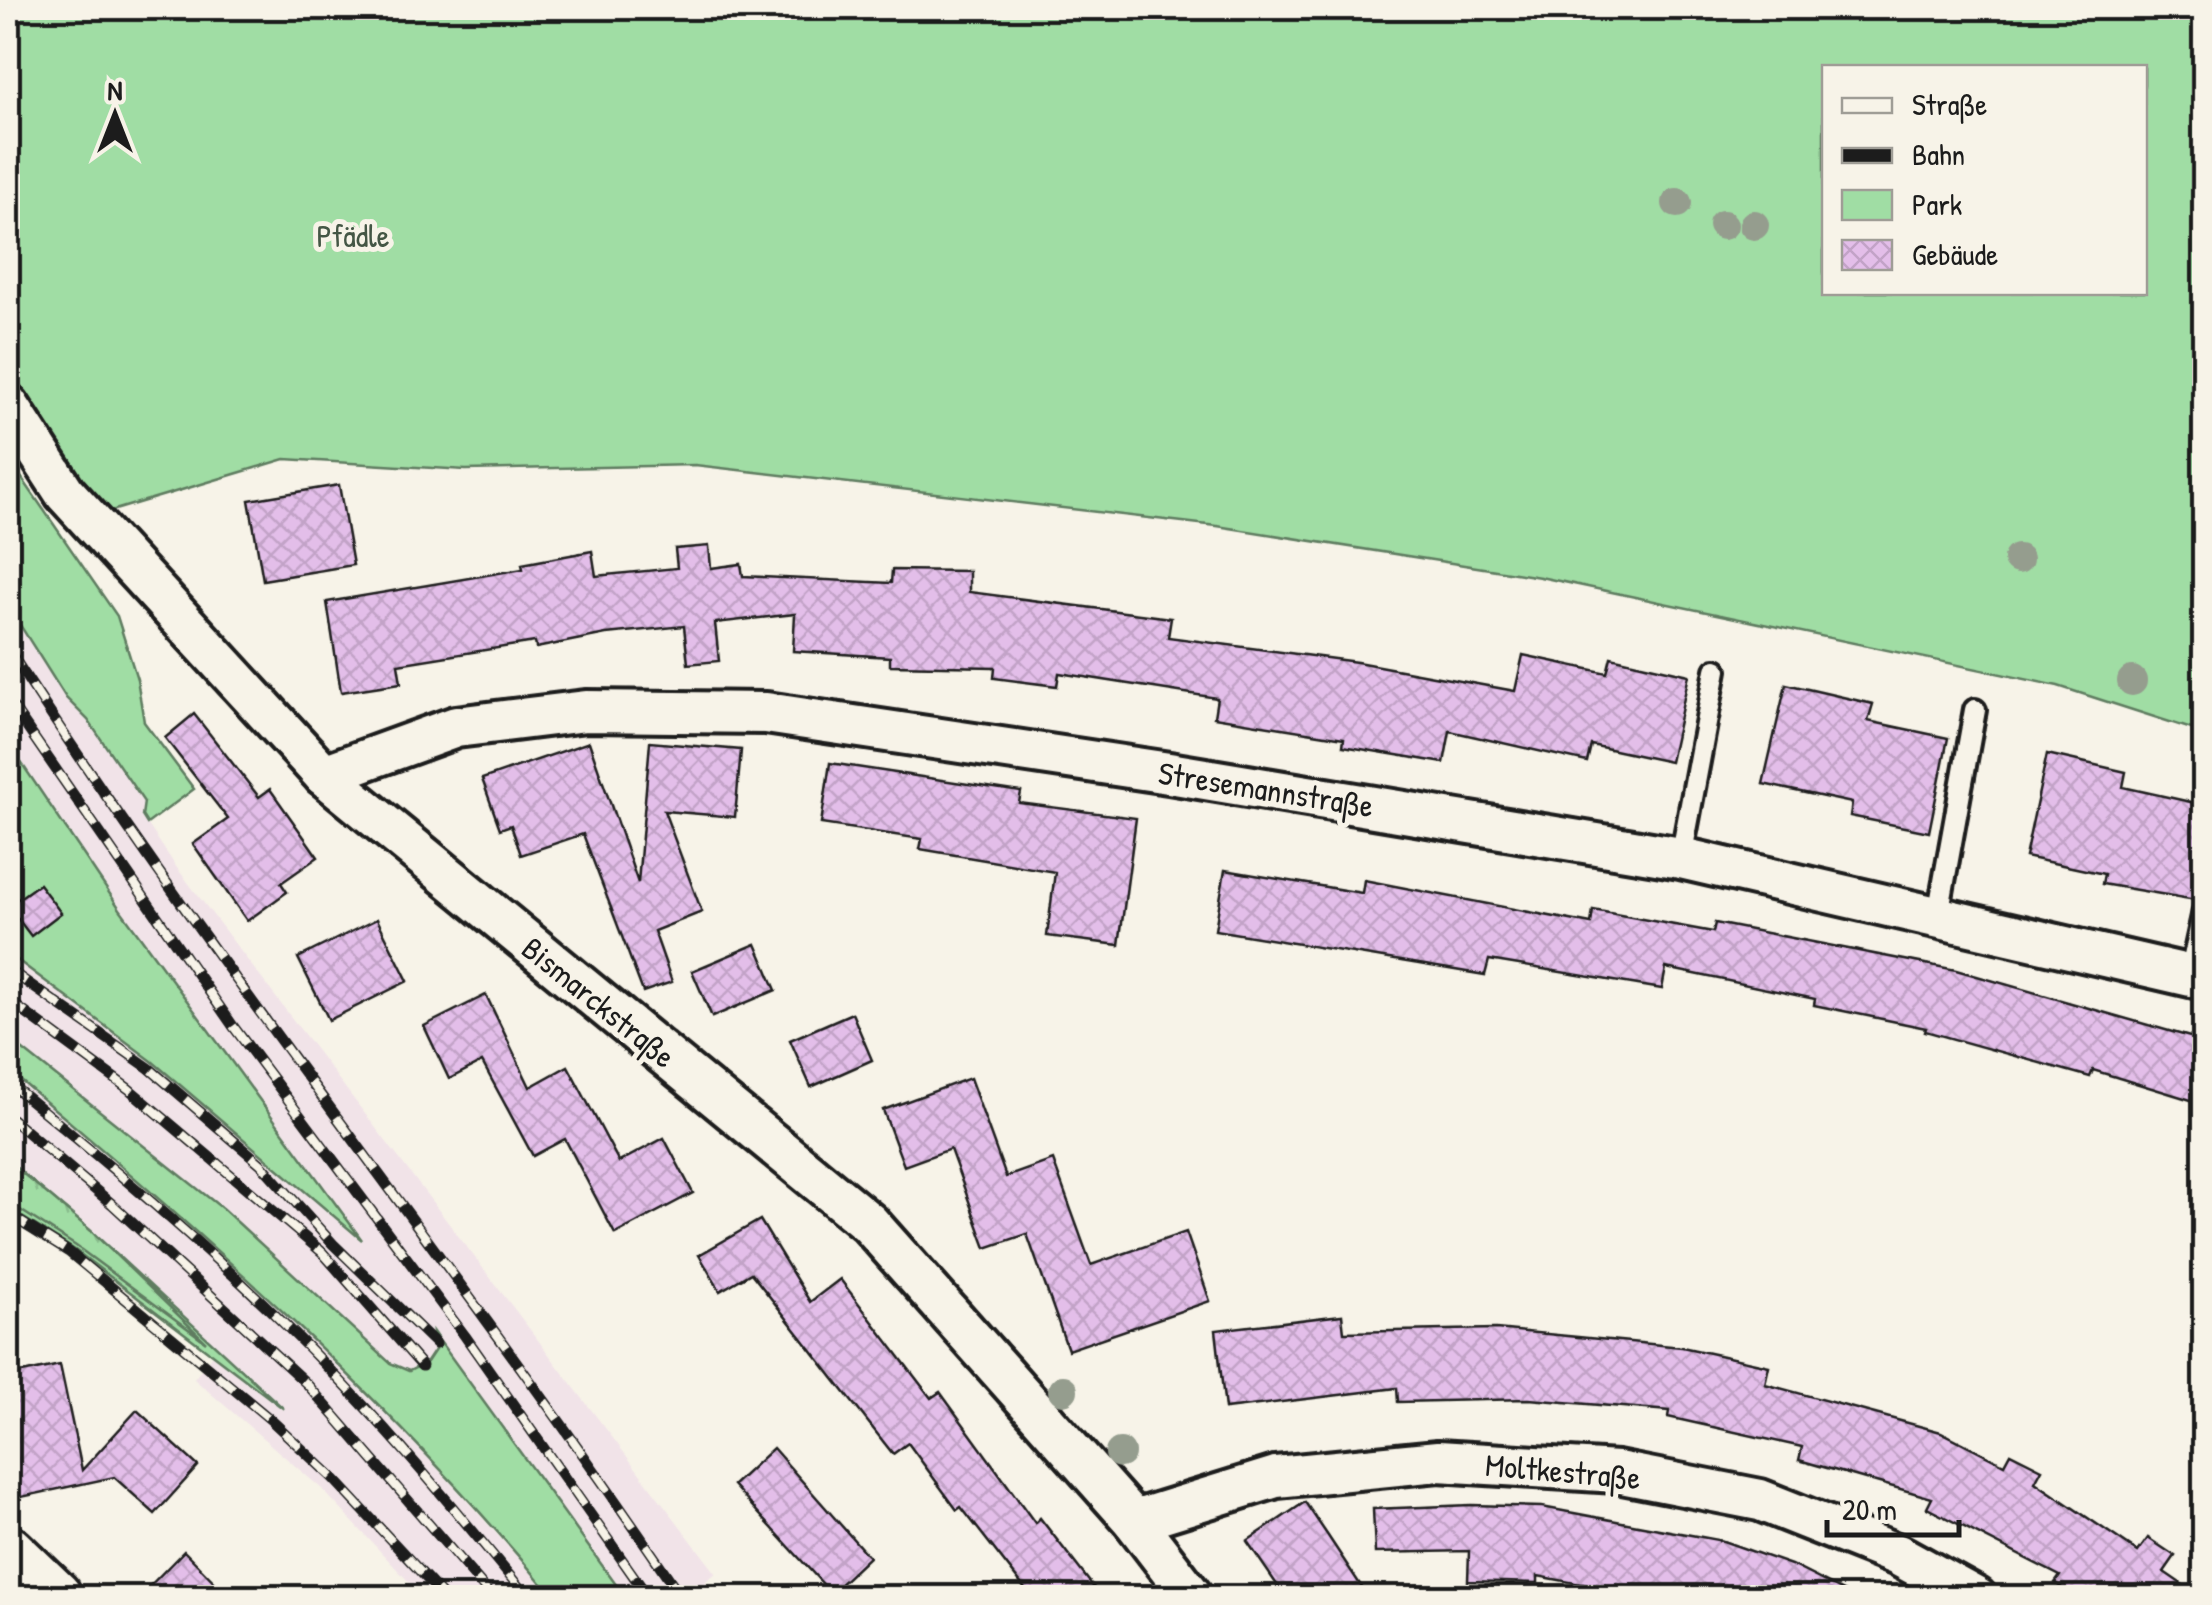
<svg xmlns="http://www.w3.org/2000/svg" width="2212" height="1605" viewBox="0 0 2212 1605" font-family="'Patrick Hand',sans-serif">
	<defs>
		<pattern id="park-tufts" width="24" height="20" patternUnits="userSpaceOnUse" patternTransform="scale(2.5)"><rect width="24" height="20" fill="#a0dda4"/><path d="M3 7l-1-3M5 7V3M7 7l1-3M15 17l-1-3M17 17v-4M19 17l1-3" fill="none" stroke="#89bd8d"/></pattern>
		<pattern id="building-cross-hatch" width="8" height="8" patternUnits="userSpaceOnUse" patternTransform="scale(2.5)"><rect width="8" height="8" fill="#e3bee9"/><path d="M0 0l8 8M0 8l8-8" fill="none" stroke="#c2a3c7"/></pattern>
	</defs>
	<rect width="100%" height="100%" fill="#f7f3e8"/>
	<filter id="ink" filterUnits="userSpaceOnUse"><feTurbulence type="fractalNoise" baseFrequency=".01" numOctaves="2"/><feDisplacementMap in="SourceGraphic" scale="20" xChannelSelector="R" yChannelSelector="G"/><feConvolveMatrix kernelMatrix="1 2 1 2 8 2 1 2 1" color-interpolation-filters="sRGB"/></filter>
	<g filter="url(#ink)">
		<!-- built -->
		<g fill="#f1e3e8">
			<polygon points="8,606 66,698 88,720 144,803 142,816 177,868 716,1573 706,1581 710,1597 625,1597 435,1337 432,1357 422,1366 409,1371 390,1363 223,1209 8,1038 8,953 152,1061 356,1235 120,909 8,743"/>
			<polygon points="8,1070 267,1295 393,1418 553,1597 423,1597 322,1489 194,1379 214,1352 273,1398 90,1230 8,1161"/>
		</g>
		<!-- green -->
		<g fill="#a0dda4" stroke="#5e7c60" stroke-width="2.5" fill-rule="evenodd">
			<path d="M 8,8 L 2204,8 L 2204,733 L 2058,686 L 1540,577 L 1217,526 L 695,465 L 466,470 L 285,459 L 108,512 L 74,481 L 8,374 ZM 1824,68 L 2144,68 L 2144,292 L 1824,292 Z"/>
			<polygon points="8,458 117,616 137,679 144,722 194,789 147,824 142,816 144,802 88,720 66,698 8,606"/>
			<polygon points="8,743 120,909 362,1240 152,1061 8,953"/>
			<path d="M 8,1038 L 223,1209 L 390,1363 L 409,1371 L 427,1362 L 435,1350 L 433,1332 L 625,1597 L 553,1597 C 391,1401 202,1232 8,1070 Z"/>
			<polygon points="8,1161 90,1230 284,1409 75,1250 8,1208"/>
		</g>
		<!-- park -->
		<polygon fill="url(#park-tufts)" stroke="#5e7c60" stroke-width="2.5" points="8,1161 90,1230 206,1342 76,1246 8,1202"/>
		<!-- building -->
		<g fill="url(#building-cross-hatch)" stroke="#1c1c1c" stroke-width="2.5">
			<polygon points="339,485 353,565 263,580 249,500"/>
			<polygon points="709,546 711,568 741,564 743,576 891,583 892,570 969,571 969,592 1171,618 1168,637 1357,662 1515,691 1523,655 1607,673 1611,657 1689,675 1670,762 1591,745 1587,762 1450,731 1444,763 1343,746 1344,738 1214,717 1217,698 1059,673 1057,686 994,678 995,667 890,665 890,657 793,651 795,614 715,623 719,661 688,664 684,626 606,634 536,648 535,642 398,664 401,683 341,692 327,602 523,569 522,564 592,551 596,576 677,568 675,549"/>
			<polygon points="1786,684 1873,704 1868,721 1948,738 1929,832 1850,816 1852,803 1763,784"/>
			<polygon points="194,714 259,797 270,789 318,857 281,883 287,892 247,921 193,844 228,819 165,738"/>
			<polygon points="589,742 638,883 650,742 741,750 735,817 664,811 702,912 654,931 672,982 643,992 583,834 521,855 511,825 500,829 482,779"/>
			<polygon points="2047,754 2126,772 2123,787 2204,805 2204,860 2196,900 2102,884 2104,874 2025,857"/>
			<polygon points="830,763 1021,792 1019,803 1136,818 1119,945 1047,936 1055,872 920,849 922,839 821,824"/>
			<polygon points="1225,870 1362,893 1364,880 1591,924 1593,910 1713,932 1715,923 1956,970 2204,1041 2204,1104 2093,1070 2090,1077 1925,1031 1926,1028 1814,1005 1815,999 1666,968 1662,989 1489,960 1485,975 1215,930"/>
			<polygon points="39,884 61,913 31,936 8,906"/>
			<polygon points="377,919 408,981 329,1020 298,958"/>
			<polygon points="756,944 776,990 712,1017 692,971"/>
			<polygon points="486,995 530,1087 568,1066 619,1162 664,1138 693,1193 615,1234 565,1139 533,1156 482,1062 449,1079 424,1026"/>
			<polygon points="852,1013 872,1060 811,1087 790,1040"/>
			<polygon points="970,1078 1006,1177 1053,1160 1091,1265 1186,1232 1210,1301 1068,1350 1027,1234 986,1248 950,1149 904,1166 883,1110"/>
			<polygon points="760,1220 810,1302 840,1279 931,1398 940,1392 1035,1523 1040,1518 1102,1598 1032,1598 961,1507 957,1510 908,1443 893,1454 751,1273 720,1291 699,1255"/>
			<polygon points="1342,1315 1344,1332 1496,1329 1682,1347 1769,1366 1765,1384 1941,1432 2004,1464 2010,1453 2042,1469 2035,1482 2138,1552 2148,1538 2175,1556 2164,1572 2202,1598 2076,1598 2055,1583 2060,1576 1927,1508 1932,1498 1799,1460 1802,1447 1668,1417 1669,1411 1529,1399 1398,1402 1397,1388 1225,1409 1216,1330"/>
			<polygon points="60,1365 82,1470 137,1410 198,1466 155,1514 114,1477 12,1499 8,1376"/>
			<polygon points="773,1448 869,1557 831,1593 733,1485"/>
			<polygon points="1305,1502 1328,1536 1369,1598 1286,1598 1247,1541"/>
			<polygon points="1471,1505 1542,1507 1723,1541 1791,1565 1857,1598 1655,1598 1538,1576 1538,1583 1468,1581 1469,1551 1375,1553 1373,1509"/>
			<polygon points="184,1551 230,1598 138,1598"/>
		</g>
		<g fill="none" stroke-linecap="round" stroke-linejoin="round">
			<defs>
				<g id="lane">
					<polyline points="1681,858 1716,670"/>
					<polyline points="1938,915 1975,710"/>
					<polyline points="2190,975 2204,911"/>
				</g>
				<g id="street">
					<polyline points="8,405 65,493 324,775 869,1223 1134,1521 1193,1598"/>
					<polyline points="324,775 456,727 586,711 766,713 1169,773 1681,858 2204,979"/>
					<polyline points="1134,1521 1276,1477 1438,1461 1617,1472 1760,1500 1898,1555 1976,1598"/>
				</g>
				<polyline id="secondary" points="8,1554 54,1598"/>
			</defs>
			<!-- lane casing -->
			<use href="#lane" stroke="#1c1c1c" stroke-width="28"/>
			<!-- street casing -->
			<use href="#street" stroke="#1c1c1c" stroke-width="48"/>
			<!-- secondary casing -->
			<use href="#secondary" stroke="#1c1c1c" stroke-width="62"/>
			<!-- lane -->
			<use href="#lane" stroke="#f7f3e8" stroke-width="20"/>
			<!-- street -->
			<use href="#street" stroke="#f7f3e8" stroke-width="40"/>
			<!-- secondary -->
			<use href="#secondary" stroke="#f7f3e8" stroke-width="55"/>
			<defs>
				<g id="rail">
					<path d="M 8,649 C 218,975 465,1275 682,1598"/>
					<polyline points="8,700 233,1026 465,1336 649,1598"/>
					<polyline points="8,969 149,1068 261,1164 333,1244 436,1344"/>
					<polyline points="8,1000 129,1089 322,1252 422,1366"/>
					<path d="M 8,1082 C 118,1172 228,1264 327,1367 C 398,1440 463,1519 528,1598"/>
					<polyline points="8,1116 112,1204 307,1384 493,1598"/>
					<polyline points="8,1214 69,1252 271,1420 333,1478 445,1598"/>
				</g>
			</defs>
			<!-- rail casing -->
			<use href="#rail" stroke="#1c1c1c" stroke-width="11"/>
			<!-- rail -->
			<use href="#rail" stroke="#f7f3e8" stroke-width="8" stroke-dasharray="22" stroke-linecap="butt"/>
		</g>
		<!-- trees -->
		<g fill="#959d8e">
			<circle cx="1677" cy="203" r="15"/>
			<circle cx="1723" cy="225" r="15"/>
			<circle cx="1754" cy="225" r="15"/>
			<circle cx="2018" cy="559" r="15"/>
			<circle cx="2132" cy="681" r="15"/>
			<circle cx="1063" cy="1390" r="15"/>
			<circle cx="1120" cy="1453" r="15"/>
		</g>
	</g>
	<g text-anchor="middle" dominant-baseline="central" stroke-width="10" stroke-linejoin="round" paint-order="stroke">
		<!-- park labels -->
		<g font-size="32" fill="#445645" stroke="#f7f3e8">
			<text x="353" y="235">Pfädle</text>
		</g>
		<!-- street labels -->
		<g font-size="32" fill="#1c1c1c" stroke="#f7f3e8">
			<text transform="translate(1266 789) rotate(9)">Stresemannstraße</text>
			<text transform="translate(599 1002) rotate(39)">Bismarckstraße</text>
			<text transform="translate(1563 1471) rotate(5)">Moltkestraße</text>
		</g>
	</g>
	<!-- margin -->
	<rect width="2212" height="1605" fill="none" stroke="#f7f3e8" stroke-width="40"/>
	<rect x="20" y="20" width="2172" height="1565" fill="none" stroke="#1c1c1c" stroke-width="4" filter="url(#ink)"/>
	<!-- legend -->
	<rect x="1822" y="65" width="325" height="230" fill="#f7f3e8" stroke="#9f9d96" stroke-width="2.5"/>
	<rect x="1842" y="98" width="50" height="15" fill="#f7f3e8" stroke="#9f9d96" stroke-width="2.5"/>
	<text x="1912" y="115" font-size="30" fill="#1c1c1c">Straße</text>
	<rect x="1842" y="148" width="50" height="15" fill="#1c1c1c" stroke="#9f9d96" stroke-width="2.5"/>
	<text x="1912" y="165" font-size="30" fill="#1c1c1c">Bahn</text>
	<rect x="1842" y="190" width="50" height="30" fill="#a0dda4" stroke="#9f9d96" stroke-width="2.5"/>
	<text x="1912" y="215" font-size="30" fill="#1c1c1c">Park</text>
	<rect x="1842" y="240" width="50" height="30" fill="url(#building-cross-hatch)" stroke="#9f9d96" stroke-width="2.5"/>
	<text x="1912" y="265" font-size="30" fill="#1c1c1c">Gebäude</text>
	<!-- north arrow -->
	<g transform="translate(115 115)" stroke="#f7f3e8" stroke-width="8" paint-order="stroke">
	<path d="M0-8L18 38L0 25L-18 38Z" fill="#1c1c1c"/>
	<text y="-15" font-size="28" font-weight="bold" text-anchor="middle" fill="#1c1c1c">N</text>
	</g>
	<!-- scale -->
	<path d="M1827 1520v15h132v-15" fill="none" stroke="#1c1c1c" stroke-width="5"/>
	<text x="1842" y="1520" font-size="30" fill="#1c1c1c" stroke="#f7f3e8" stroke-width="8" paint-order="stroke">20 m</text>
</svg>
